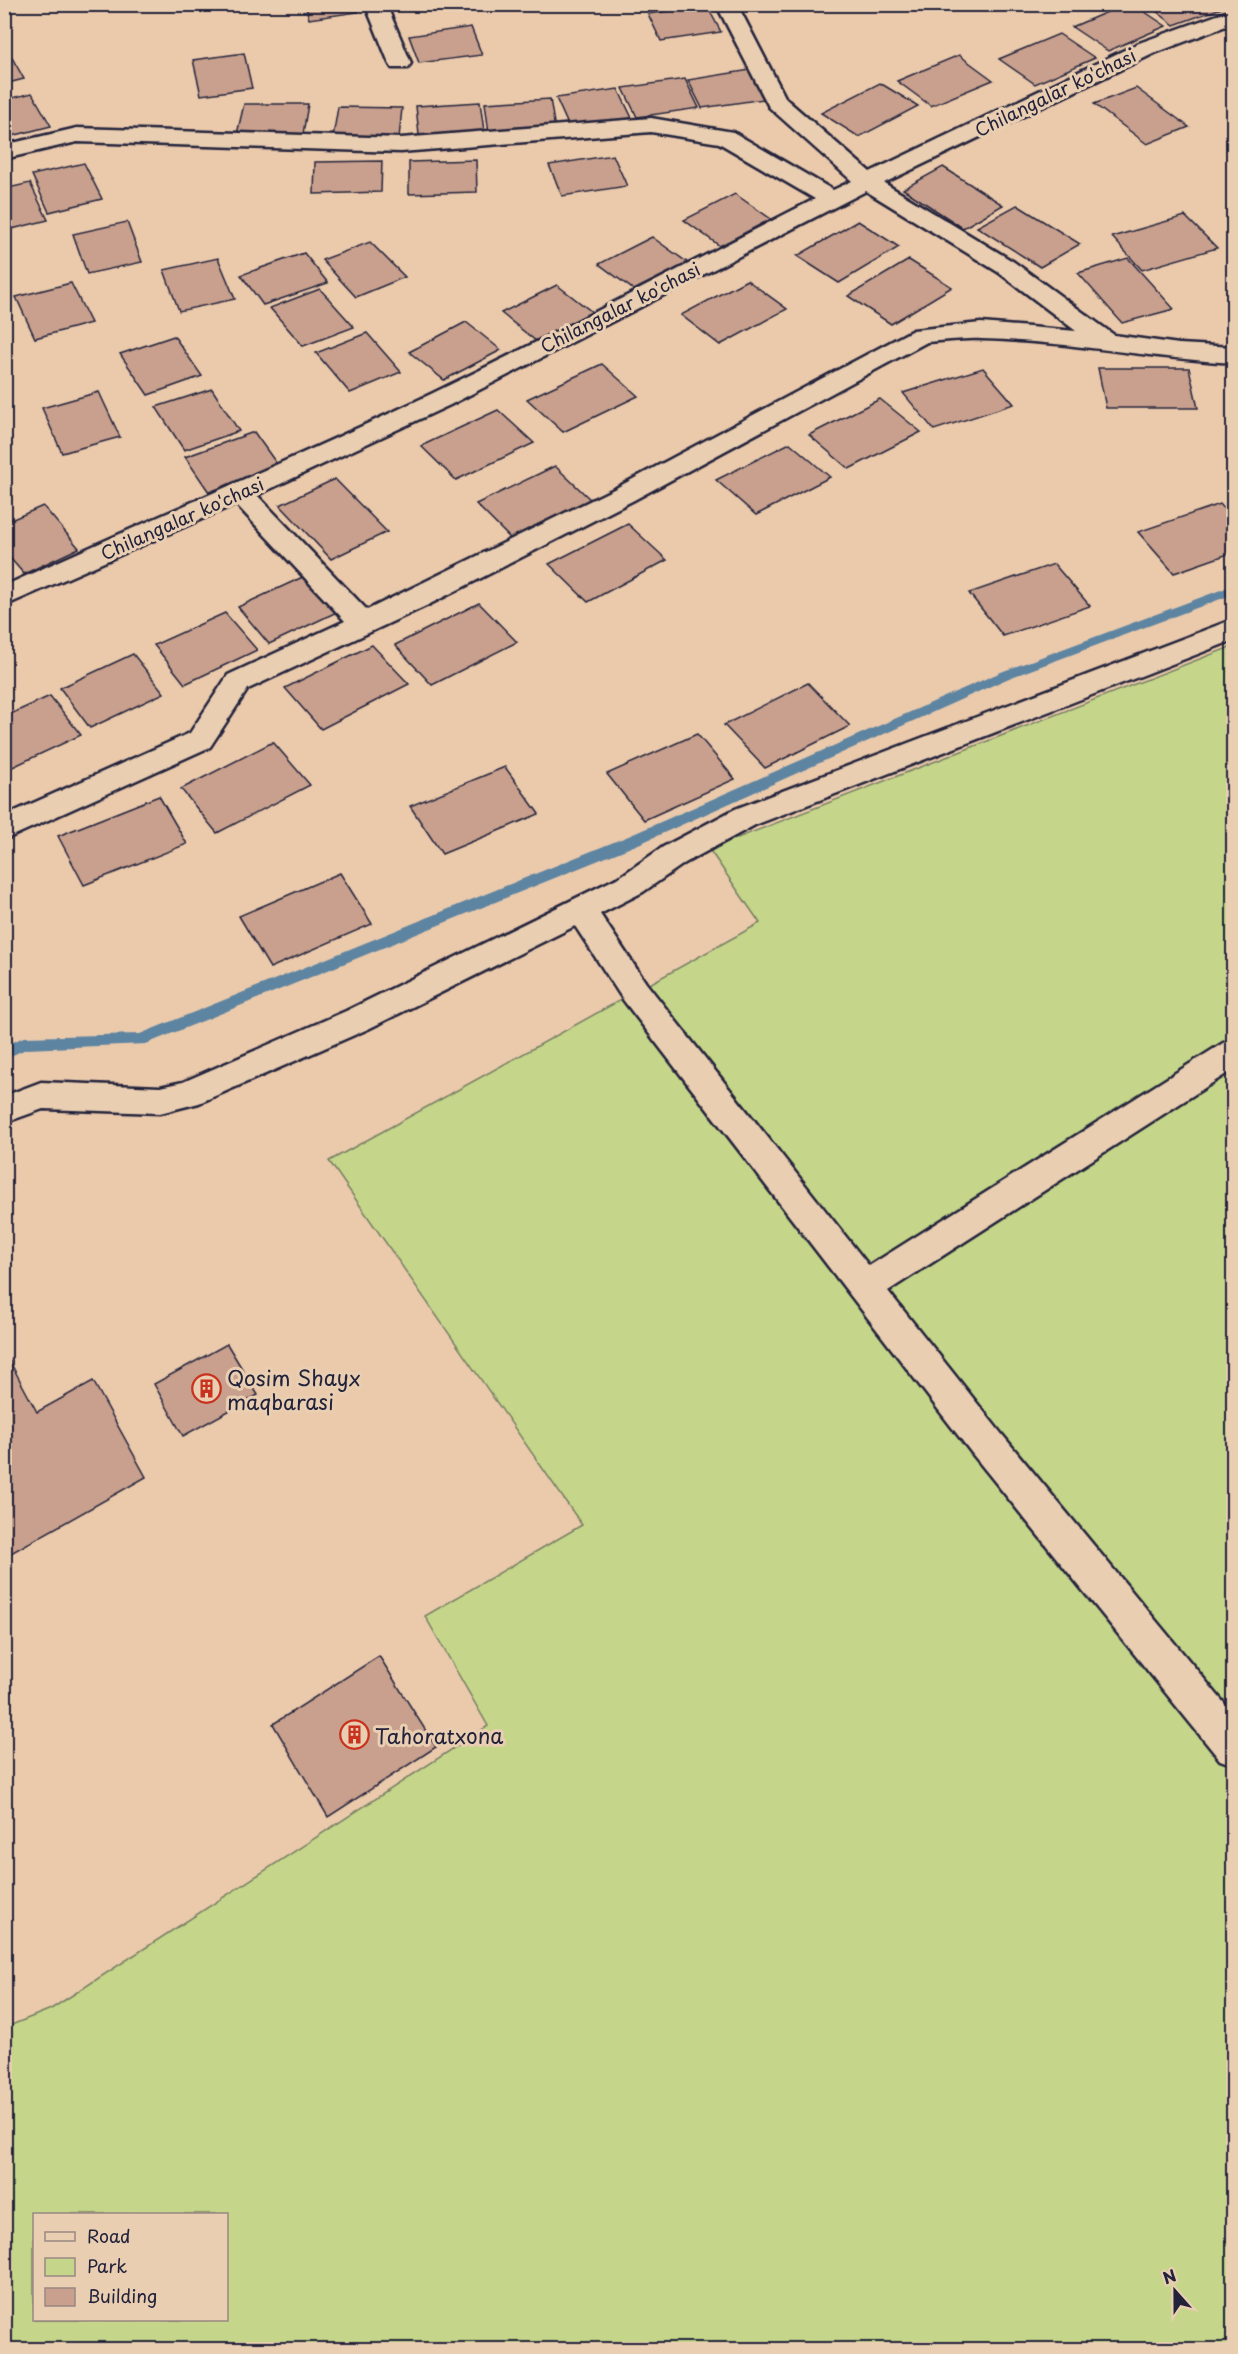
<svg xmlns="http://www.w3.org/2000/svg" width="1238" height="2354" viewBox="0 0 1238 2354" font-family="'Playpen Sans',sans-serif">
	<rect width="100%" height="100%" fill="#ebcaac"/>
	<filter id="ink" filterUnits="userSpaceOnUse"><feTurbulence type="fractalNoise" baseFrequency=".0167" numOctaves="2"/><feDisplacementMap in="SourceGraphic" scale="12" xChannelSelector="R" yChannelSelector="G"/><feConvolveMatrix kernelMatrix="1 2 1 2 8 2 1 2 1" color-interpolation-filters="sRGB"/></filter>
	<g filter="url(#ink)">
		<!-- green -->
		<path fill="#c5d68a" stroke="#747c62" stroke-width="1.5" fill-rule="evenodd" d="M 1233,646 L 1233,2349 L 5,2349 L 4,2028 L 51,2009 L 488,1726 L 425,1616 L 582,1525 L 329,1161 L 760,923 L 709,849 ZM 34,2214 L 226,2214 L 226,2320 L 34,2320 Z"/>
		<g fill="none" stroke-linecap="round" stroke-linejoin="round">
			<!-- stream -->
			<polygon fill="#5d84a1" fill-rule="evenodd" points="1234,585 1234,594 1009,678 641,843 146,1044 26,1049 4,1059 4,1046 24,1037 140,1034 631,835 1001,672"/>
		</g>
		<!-- building -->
		<g fill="#c8a08d" stroke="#22223b" stroke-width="1.5">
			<polygon points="305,4 356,4 358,12 309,19"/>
			<polygon points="1126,4 1133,4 1166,26 1108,51 1072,27"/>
			<polygon points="1147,4 1233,4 1174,25"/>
			<polygon points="707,6 721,32 661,41 648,14"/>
			<polygon points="471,27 482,55 419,63 409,36"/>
			<polygon points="1059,34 1095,58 1035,84 999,59"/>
			<polygon points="6,47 24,79 4,84 4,48"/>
			<polygon points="244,53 252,88 201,95 193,60"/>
			<polygon points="959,55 993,80 931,106 897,81"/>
			<polygon points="750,70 764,99 702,108 688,80"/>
			<polygon points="685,79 699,108 637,117 623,88"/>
			<polygon points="880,83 918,106 859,137 821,113"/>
			<polygon points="1136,88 1189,127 1147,144 1094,104"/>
			<polygon points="618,89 632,118 569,127 556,98"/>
			<polygon points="32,93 51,126 4,138 4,100"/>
			<polygon points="550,99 555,129 489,133 485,103"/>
			<polygon points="480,102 484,131 419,135 416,106"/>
			<polygon points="244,104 308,104 303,134 237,134"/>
			<polygon points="338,107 402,108 399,138 333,137"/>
			<polygon points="613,155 627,186 562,196 549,165"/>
			<polygon points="476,160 477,192 409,194 409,162"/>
			<polygon points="382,161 381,192 314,194 315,162"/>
			<polygon points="84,163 102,199 49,212 32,175"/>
			<polygon points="943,167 1003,205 963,228 903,189"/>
			<polygon points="30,183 48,220 4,231 4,189"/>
			<polygon points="735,194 771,219 720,246 684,220"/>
			<polygon points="1017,205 1080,244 1040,267 977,227"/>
			<polygon points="1185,216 1217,248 1142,270 1112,237"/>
			<polygon points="858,221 899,247 839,283 797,256"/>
			<polygon points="127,222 142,262 87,274 73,234"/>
			<polygon points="652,237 688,263 634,290 599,264"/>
			<polygon points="370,242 405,277 356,297 322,260"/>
			<polygon points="304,253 328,283 263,305 241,275"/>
			<polygon points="218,258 235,299 179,311 164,270"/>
			<polygon points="1128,258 1174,309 1122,323 1078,273"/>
			<polygon points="909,260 952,287 891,324 848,296"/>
			<polygon points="747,280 787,309 720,345 681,315"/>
			<polygon points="71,283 91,323 35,338 16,297"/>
			<polygon points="557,285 592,312 536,341 501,313"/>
			<polygon points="320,289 354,327 303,346 270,308"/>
			<polygon points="466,322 501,350 444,380 409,352"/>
			<polygon points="367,333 401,372 350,393 316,353"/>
			<polygon points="174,336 202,376 148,395 120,354"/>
			<polygon points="602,364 638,396 563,432 527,399"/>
			<polygon points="983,368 1014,404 934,430 903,393"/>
			<polygon points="1098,368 1189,368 1198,408 1106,408"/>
			<polygon points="212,389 239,431 184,450 156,407"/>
			<polygon points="99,392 120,437 62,453 42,408"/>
			<polygon points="880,399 921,432 849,469 809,435"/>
			<polygon points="498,410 534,443 456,480 421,446"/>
			<polygon points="254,432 279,467 209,492 185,457"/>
			<polygon points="790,443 830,477 756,515 716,480"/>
			<polygon points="555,466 592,501 512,540 476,504"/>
			<polygon points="335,479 387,532 331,559 280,505"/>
			<polygon points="1220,504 1234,520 1234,552 1174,573 1138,532"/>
			<polygon points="43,506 79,548 24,574 4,551 4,523"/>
			<polygon points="628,524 667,560 588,602 549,564"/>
			<polygon points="1054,564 1090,606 1003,636 969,593"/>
			<polygon points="307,575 339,611 269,644 238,607"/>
			<polygon points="479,603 517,642 432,685 395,645"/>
			<polygon points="225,613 257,650 185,684 154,645"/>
			<polygon points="372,645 409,684 321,729 285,688"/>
			<polygon points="133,654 164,693 90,728 60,688"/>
			<polygon points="808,683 850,726 765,768 724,725"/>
			<polygon points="50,696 81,735 4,771 4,717"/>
			<polygon points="697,734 735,779 644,820 607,774"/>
			<polygon points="273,742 310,785 217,833 181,789"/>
			<polygon points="505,767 539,814 442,854 410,806"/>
			<polygon points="159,796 187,844 84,885 58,836"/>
			<polygon points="340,873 372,924 270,968 239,916"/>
			<polygon points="227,1344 258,1395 183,1436 154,1384"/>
			<polygon points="9,1360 37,1412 93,1381 146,1477 4,1557 4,1363"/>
			<polygon points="379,1656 436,1747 328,1817 273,1724"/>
		</g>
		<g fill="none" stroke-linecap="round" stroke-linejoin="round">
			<defs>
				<g id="minor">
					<polygon points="365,4 386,4 411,63 408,68 392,68 389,63"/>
					<path d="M 716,4 L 737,4 L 786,99 L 870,172 L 1139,43 L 1234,9 L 1234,23 L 1155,53 L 884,183 L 1014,262 L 1114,335 L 1179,344 L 1234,347 L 1234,363 C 1149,358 1066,341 982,339 C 964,338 945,341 927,342 L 634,500 L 426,606 L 248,689 L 210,747 L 4,840 L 4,816 L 190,733 L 228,675 L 345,621 L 236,504 L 4,606 L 4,586 C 146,521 290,461 431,394 C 560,332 687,264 815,199 L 719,143 L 651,132 L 401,152 L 77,142 L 4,159 L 4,145 L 77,128 L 401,138 L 651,118 L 733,132 L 833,190 L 852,181 L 769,107 ZM 866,191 L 998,272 L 1076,331 L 981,323 L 913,330 L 616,488 L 367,610 L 257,495 L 450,405 Z"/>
					<polygon points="1234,619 1234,640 755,825 685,863 643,892 600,914 646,983 869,1266 1223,1043 1234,1039 1234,1069 888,1291 1000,1432 1234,1715 1234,1765 1220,1760 974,1456 624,1001 575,926 368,1029 199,1103 160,1113 43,1109 4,1123 4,1096 41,1082 160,1087 183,1082 346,1011 621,876 663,847 735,809"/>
				</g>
			</defs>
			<!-- minor casing -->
			<use href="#minor" stroke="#22223b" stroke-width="5"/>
			<!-- minor -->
			<use href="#minor" fill="#e9ceb1" fill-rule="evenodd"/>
		</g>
	</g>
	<!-- icons -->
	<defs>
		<symbol id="building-ring" viewBox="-11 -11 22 22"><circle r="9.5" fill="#e9ceb1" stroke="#c8321e" stroke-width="1.5"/><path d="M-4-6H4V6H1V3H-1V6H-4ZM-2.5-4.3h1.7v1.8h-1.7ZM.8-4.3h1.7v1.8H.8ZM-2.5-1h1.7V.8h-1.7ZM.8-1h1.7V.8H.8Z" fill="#c8321e"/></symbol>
	</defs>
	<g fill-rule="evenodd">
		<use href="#building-ring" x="190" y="1372" width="33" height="33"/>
		<use href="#building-ring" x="338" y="1718" width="33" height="33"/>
	</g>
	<g text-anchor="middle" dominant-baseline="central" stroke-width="6" stroke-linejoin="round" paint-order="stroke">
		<!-- far-street labels -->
		<g font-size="18" fill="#22223b" stroke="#e9ceb1">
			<text transform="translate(1055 92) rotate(-26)">Chilangalar ko'chasi</text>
			<text transform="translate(620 307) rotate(-27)">Chilangalar ko'chasi</text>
			<text transform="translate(182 518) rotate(-24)">Chilangalar ko'chasi</text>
		</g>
		<!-- poi labels -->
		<g font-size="21" fill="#22223b" stroke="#e9ceb1" text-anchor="start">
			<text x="227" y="1377">Qosim Shayx<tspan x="227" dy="24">maqbarasi</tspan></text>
			<text x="375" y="1735">Tahoratxona</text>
		</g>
	</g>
	<!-- margin -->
	<rect width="1238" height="2354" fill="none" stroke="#e9ceb1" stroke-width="24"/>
	<rect x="12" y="12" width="1214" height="2330" fill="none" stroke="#22223b" stroke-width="2" filter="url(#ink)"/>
	<!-- legend -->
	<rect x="33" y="2213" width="195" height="108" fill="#e9ceb1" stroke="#998982" stroke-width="1.5"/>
	<rect x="45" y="2232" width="30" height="9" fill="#e9ceb1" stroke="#998982" stroke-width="1.5"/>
	<text x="87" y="2243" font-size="18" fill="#22223b">Road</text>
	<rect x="45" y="2258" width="30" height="18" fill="#c5d68a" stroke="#998982" stroke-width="1.5"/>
	<text x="87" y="2273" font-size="18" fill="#22223b">Park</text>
	<rect x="45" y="2288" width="30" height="18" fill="#c8a08d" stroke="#998982" stroke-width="1.5"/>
	<text x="87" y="2303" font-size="18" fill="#22223b">Building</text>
	<!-- north arrow -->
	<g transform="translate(1175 2291) rotate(339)" stroke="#e9ceb1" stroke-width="4.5" paint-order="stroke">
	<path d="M0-4.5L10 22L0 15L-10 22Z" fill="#22223b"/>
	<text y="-9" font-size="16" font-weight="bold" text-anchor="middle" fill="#22223b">N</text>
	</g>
</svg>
